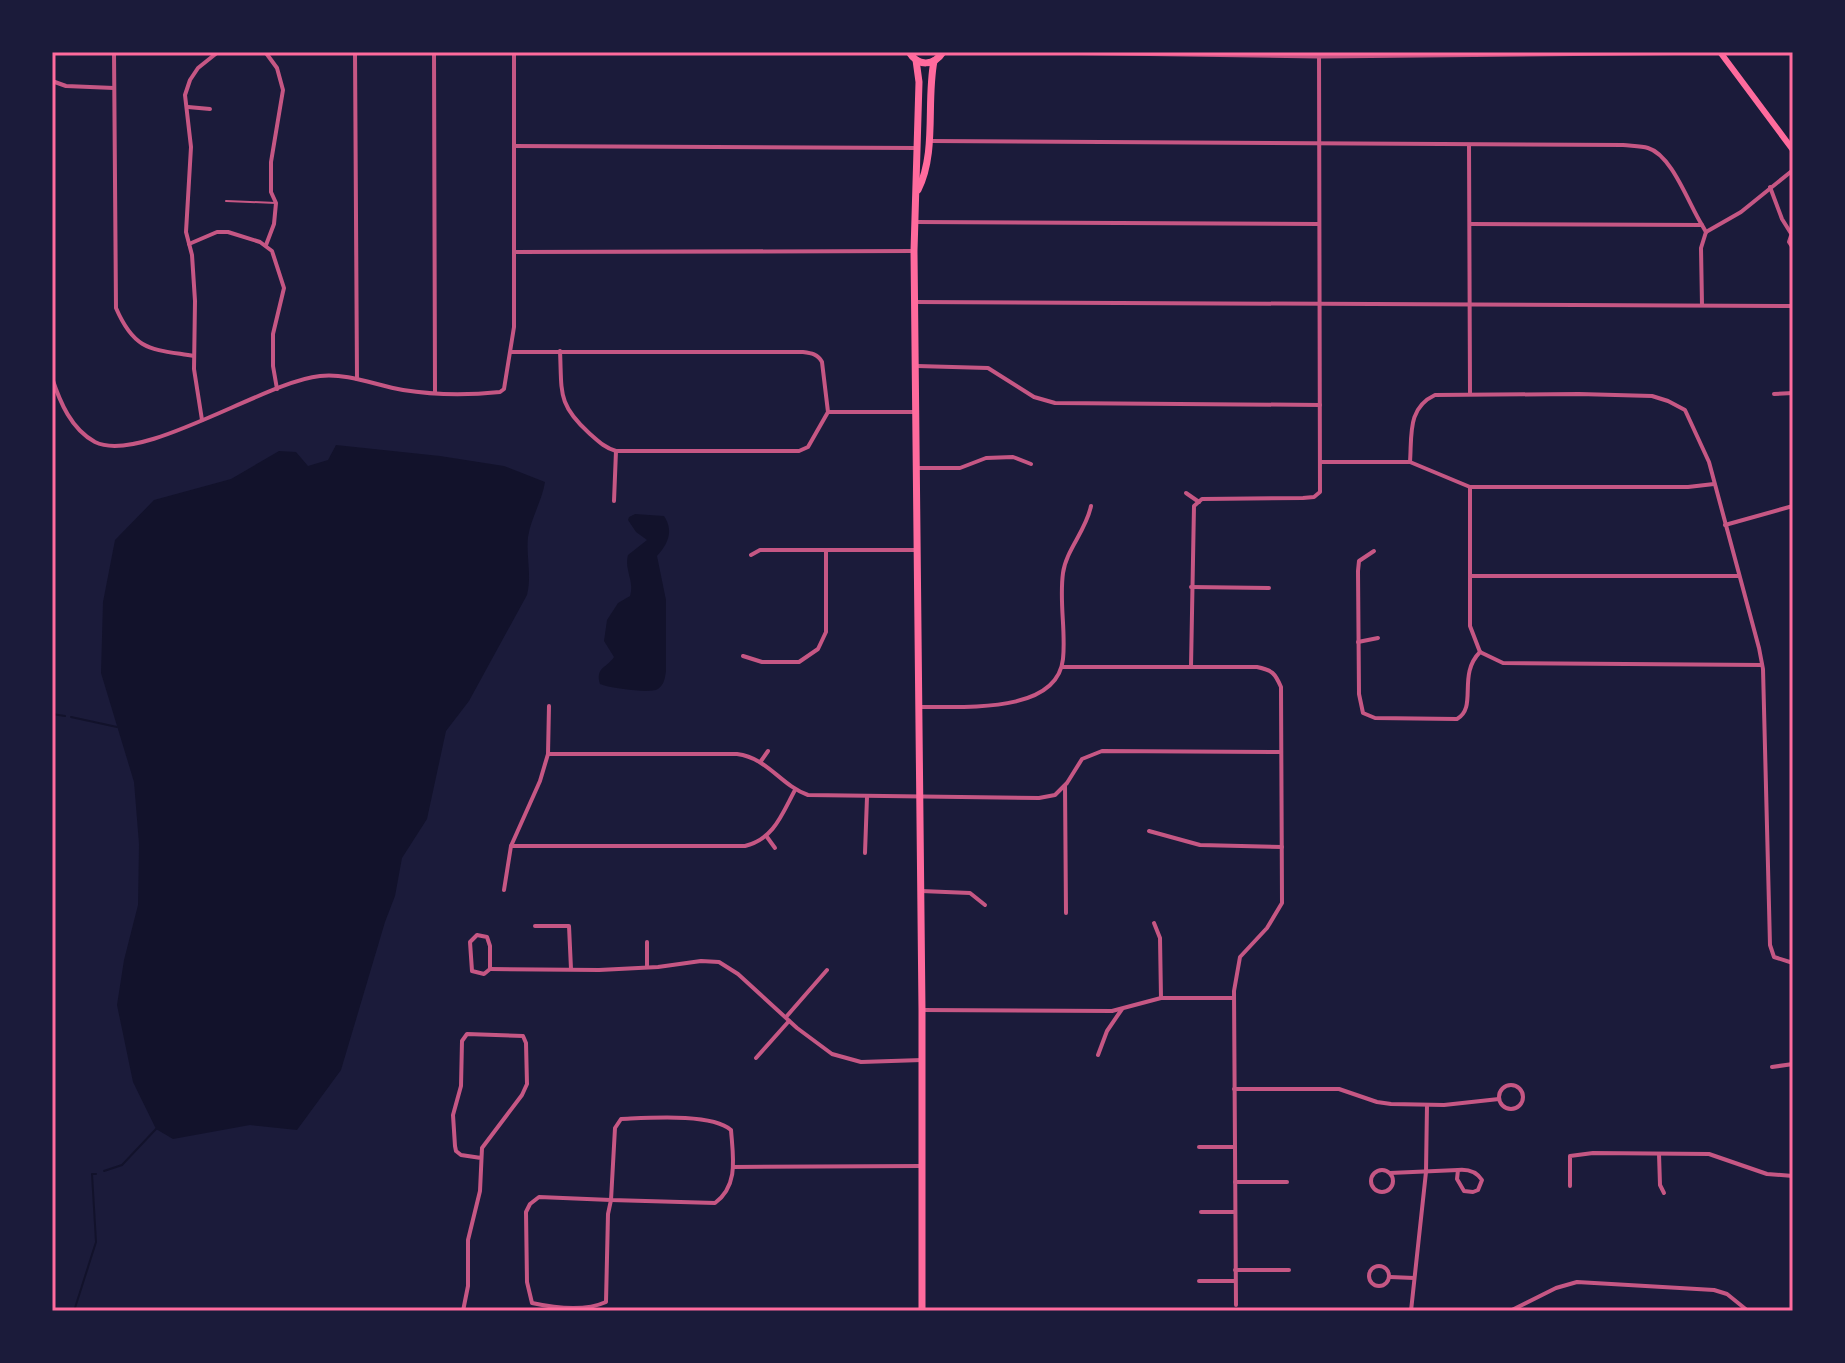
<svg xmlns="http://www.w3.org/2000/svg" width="1845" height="1363" viewBox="0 0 1845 1363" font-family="Arial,sans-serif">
	<rect width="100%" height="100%" fill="#1b1b3a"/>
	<!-- water -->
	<g fill="#12122b">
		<path d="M 336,445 L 440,456 L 504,466 L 545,482 C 542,501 531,518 528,537 C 526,557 532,575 527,595 L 469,701 L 446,731 L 427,819 L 402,858 L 395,896 L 385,922 L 341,1070 L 297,1130 L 250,1125 L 173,1139 L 156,1129 L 133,1082 L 117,1005 L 124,960 L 138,905 L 139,844 L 134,782 L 101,673 L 103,602 L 115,540 L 154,500 L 231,479 L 279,451 L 296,452 L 308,466 L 328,460 Z"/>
		<path d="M 635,514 L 664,516 C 674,531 668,544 657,556 L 666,600 L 666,671 C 665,678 664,685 658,689 C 649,694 616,688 606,686 L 600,684 C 595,667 607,668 614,657 L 604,641 L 607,620 L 618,603 L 630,596 C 635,582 624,570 628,555 L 647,540 L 636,532 L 628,520 L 629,517 Z"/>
	</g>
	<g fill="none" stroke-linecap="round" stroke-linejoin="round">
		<!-- stream -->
		<g stroke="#12122b" stroke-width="2">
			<polyline points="52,714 65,716"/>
			<polyline points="71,717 117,727"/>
			<polyline points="104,1171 122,1165 156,1129"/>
			<polyline points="74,1311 96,1242 92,1174 96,1174"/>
		</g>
		<!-- service -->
		<polyline stroke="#c65784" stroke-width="2" points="226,201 276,203"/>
		<!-- minor -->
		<g stroke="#c65784" stroke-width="4">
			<path d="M 114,52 L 116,308 C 135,352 152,349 194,356"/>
			<polyline points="355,52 357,379"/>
			<polyline points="434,52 435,392"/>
			<polyline points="52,81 66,86 114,88"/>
			<polyline points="188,107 210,109"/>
			<path d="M 930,141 L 1623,145 C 1631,146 1641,146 1648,148 C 1672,155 1689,205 1702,225"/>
			<polyline points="1469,145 1470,394"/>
			<polyline points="514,146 916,148"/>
			<polyline points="1770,187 1782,219 1792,235"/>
			<polyline points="915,222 1319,224"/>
			<polyline points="1470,224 1702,225 1706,232"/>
			<polyline points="1706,232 1741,212 1793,170"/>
			<polyline points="1791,236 1789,242 1793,248"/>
			<polyline points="189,244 217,232 228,232 260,242 272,251 284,288 273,334 273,366 277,389"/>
			<polyline points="266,245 274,224 276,203 271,192 271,162 283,90 277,68 266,53"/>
			<polyline points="514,252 914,251"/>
			<polyline points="914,302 1793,306"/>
			<polyline points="1702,305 1701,248 1706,232"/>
			<path d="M 511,352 L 803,352 C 811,353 818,354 822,362 L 828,412 L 808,447 L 799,451 L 616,451 C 605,448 598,441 589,433 C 557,404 562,392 560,351"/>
			<polyline points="917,366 988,368 1034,397 1055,403 1320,405"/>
			<path d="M 52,378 C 60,402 71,429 95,442 C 141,465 266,381 320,376 C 348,373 375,385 403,390 C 434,395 470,395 500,392 L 504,389 L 514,327 L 514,52"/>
			<polyline points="1774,394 1793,393"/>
			<polyline points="828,412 915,412"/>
			<polyline points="202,420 194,369 195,301 192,255 186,232 191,147 185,95 190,80 198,68 218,52"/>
			<polyline points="1321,462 1410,462 1470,487 1688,487 1714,484"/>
			<path d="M 1410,462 C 1412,435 1407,408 1435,395 L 1579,394 L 1652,396 L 1668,401 L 1685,410 L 1709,462 L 1759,648 L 1763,669 L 1770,945 L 1774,957 L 1793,963"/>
			<polyline points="917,468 960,468 986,458 1013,457 1031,464"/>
			<polyline points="1470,487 1470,626 1480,652"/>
			<polyline points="1186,493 1199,502"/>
			<polyline points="614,501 616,451"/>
			<polyline points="1725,525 1793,506"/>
			<path d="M 1374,551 L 1359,561 L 1358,571 L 1359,694 L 1363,713 L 1375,718 L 1457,719 C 1478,707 1457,675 1480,652"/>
			<polyline points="751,555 760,550 916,550"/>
			<polyline points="1470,576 1739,576"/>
			<polyline points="1191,587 1269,588"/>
			<polyline points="1358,642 1378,638"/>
			<polyline points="1480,652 1503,663 1762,665"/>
			<polyline points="743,656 762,662 799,662 818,649 826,632 826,550"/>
			<path d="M 1062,667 L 1257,667 C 1272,670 1275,673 1281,687 L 1282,903 L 1267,928 L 1240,957 L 1234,991 L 1236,1305"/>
			<polyline points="1191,667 1194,506 1202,499 1303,498 1314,497 1320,492 1319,52"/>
			<path d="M 920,707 C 961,706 1057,715 1063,659 C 1066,631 1059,602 1063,573 C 1066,550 1086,531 1091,506"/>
			<path d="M 548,754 L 737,754 C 768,758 780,785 808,795 L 1039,798 L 1055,795 L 1067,783 L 1082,759 L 1102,751 L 1281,752"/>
			<polyline points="761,761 768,751"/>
			<polyline points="1065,786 1066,913"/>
			<polyline points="1149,831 1200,845 1282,847"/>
			<polyline points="767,837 775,848"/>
			<path d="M 511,846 L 745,846 C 774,839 782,814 795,790"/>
			<polyline points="865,853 867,797"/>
			<polyline points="504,890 511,846 540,781 548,754 549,706"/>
			<polyline points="921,891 970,893 985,905"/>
			<polyline points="1154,923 1160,938 1161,998"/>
			<polyline points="535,926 569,926 571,969"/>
			<polygon points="477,935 487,937 490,946 490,969 484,974 472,971 470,942"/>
			<polyline points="647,967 647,942"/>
			<polyline points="490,969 599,970 658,967 701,961 719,962 738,974 797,1028 832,1054 861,1062 922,1060"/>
			<polyline points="922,1010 1112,1011 1161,998 1234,998"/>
			<polyline points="786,1017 827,970"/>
			<polyline points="1098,1055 1107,1031 1122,1009"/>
			<polyline points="756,1058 789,1021"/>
			<polyline points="1772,1067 1793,1064"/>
			<circle cx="1511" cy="1097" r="12"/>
			<polyline points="1234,1089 1339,1089 1377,1102 1391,1104 1444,1105 1499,1099"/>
			<path d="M 621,1119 C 648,1118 711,1113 731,1130 C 733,1157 739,1185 715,1203 L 611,1200 L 615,1128 Z"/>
			<polyline points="1199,1147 1235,1147"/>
			<polyline points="1659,1154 1660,1185 1664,1193"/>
			<polyline points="733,1167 922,1166"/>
			<path d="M 1458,1170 C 1468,1169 1476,1171 1482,1180 L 1478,1190 L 1473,1192 L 1464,1191 L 1457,1179 Z"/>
			<circle cx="1382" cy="1181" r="11"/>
			<polyline points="1390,1173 1458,1170"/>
			<polyline points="1235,1182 1287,1182"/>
			<polyline points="1570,1186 1570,1156 1593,1153 1709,1154 1767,1174 1793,1176"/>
			<path d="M 539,1197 L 611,1200 L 608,1214 L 606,1302 C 584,1312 555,1308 532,1303 L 527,1282 L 526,1212 L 530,1204 Z"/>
			<polyline points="1201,1212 1234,1212"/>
			<circle cx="1379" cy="1276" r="10"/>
			<polyline points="1235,1270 1289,1270"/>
			<polyline points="1390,1277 1414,1278"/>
			<polyline points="1199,1281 1235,1281"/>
			<polyline points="463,1311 468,1286 468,1240 480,1191 482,1148 522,1095 527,1084 526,1043 523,1036 467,1034 462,1041 461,1086 453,1115 455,1146 456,1151 461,1155 481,1158"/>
			<polyline points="1411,1311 1426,1172 1427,1105"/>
			<polyline points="1510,1311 1556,1288 1577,1282 1714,1290 1727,1294 1748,1311"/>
		</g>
		<!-- tertiary -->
		<polyline stroke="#c65784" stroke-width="5" points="1044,52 1319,56 1725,52"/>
		<!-- secondary -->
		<polyline stroke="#ff6b9d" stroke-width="6" points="1720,52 1793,150"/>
		<!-- primary -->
		<g stroke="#ff6b9d" stroke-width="7">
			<path d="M 909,52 C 918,67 934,66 943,52"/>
			<polyline points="916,60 919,82 914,251 922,1010 922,1311"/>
			<path d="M 918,190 C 937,152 926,102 934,61"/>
		</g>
	</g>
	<!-- border -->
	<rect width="1845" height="1363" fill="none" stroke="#1b1b3a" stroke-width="108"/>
	<rect x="54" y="54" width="1737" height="1255" fill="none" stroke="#ff6b9d" stroke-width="3"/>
</svg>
